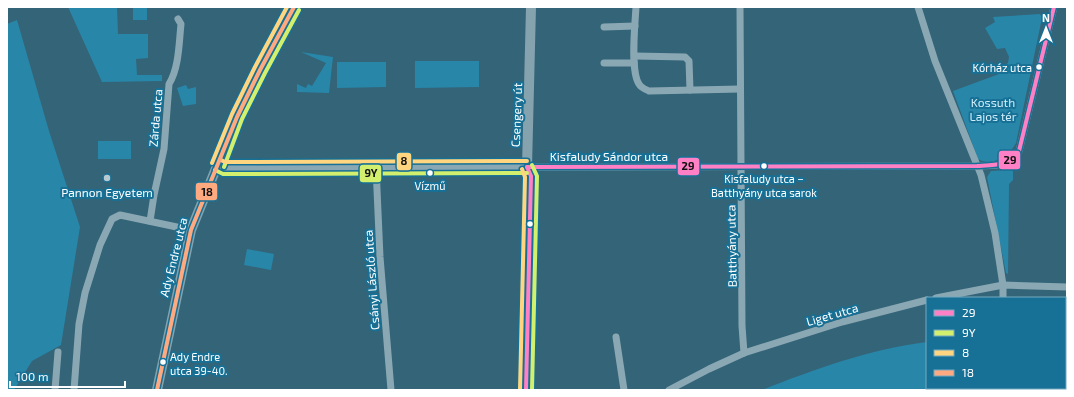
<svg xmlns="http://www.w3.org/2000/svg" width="1074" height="397" viewBox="0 0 1074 397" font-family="'Exo 2',sans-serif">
	<rect width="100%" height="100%" fill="#346478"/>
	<!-- green -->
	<g fill="#2886a9">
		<polygon points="68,7 117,7 118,34 148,34 148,58 136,59 137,75 162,75 162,81 102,82"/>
		<rect x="133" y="7" width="14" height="13"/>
		<path d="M 1040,14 L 1042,18 L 1016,143 C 1010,155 992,168 978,159 L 953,91 L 999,74 L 997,70 L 1008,63 L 1009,57 L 1005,48 L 997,49 L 985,28 L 995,22 L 993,17 Z"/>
		<polygon points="17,20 49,131 80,227 61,345 32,361 14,390 7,390 7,24"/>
		<polygon points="301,52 333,57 329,93 297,92 297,84 306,88 308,84 312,86 326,63"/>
		<polygon points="415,61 479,61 479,87 415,88"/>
		<polygon points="337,62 386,62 386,87 337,88"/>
		<polygon points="186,85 188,89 196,87 196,104 183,106 177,88"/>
		<rect x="98" y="141" width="33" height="18"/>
		<polygon points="1010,170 1013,171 1013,180 1009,184 1008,274 1006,273 987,177 991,171"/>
		<polygon points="247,249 274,254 271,270 244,265"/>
		<path d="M 927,342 L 927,388 L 966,388 L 965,390 L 762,390 C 815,369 870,349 927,342 Z"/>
	</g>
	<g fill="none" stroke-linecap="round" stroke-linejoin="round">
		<!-- street -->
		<g stroke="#8aa8b4" stroke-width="7">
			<path d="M 636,7 C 635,24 630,71 639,84 C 641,88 645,89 649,91 L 740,89"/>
			<polyline points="740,7 742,326 744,353"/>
			<polyline points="918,7 935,61 981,175 995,233 1003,285 1003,298"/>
			<polyline points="604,27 635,26"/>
			<polyline points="635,56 685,57 689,61 690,90"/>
			<polyline points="604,63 634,63"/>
			<path d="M 218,165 L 223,168 C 474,168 726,166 977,166 C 992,165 1012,167 1019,151 L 1054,7"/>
			<polyline points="376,167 380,257 391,390"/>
			<path d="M 150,221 L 154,195 L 164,149 L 169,84 C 179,68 179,43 181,24 L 178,19"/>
			<polyline points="936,298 1003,285 1067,287"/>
			<polyline points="616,337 624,390"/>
			<polyline points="55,390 58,352"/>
			<polyline points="74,390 79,324 85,293 100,245 112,219 120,215 191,230"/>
			<polyline points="669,390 709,369 744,353 842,322 927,300"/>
			<polyline points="975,390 976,388"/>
		</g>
		<!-- secondary -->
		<g stroke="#84a3af" stroke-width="10">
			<polyline points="157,390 191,230 237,117 260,70 294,7"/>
			<polyline points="526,390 528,272 531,176 527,167 531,7"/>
		</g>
		<defs>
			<g id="bus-1">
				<path d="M 527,167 L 977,166 C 993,165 1010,166 1019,151 L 1054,7"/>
				<polyline points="526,390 531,176 527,167"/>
			</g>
			<g id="bus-2">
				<polyline points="224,167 242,119 265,73 299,10"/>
				<polyline points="215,170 223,174 527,173"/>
				<polyline points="532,390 537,176 532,165"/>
			</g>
			<g id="bus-3">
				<polyline points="221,160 225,162 527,161"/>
				<polyline points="212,163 232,114 255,67 287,7"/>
				<polyline points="520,390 525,177 522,169"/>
			</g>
			<polyline id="bus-4" points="157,390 191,230 237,117 260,70 294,7"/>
		</defs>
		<!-- bus-1 casing -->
		<use href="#bus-1" stroke="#177095" stroke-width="7"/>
		<!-- bus-2 casing -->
		<use href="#bus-2" stroke="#177095" stroke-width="7"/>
		<!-- bus-3 casing -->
		<use href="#bus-3" stroke="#177095" stroke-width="7"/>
		<!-- bus-4 casing -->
		<use href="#bus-4" stroke="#177095" stroke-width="7"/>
		<!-- bus-1 -->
		<use href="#bus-1" stroke="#ff80c5" stroke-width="4"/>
		<!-- bus-2 -->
		<use href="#bus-2" stroke="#d2ef6e" stroke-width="4"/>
		<!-- bus-3 -->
		<use href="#bus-3" stroke="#ffd580" stroke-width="4"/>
		<!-- bus-4 -->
		<use href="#bus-4" stroke="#ffa980" stroke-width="4"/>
	</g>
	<!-- markers -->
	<g fill="#fff" stroke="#177095" stroke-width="1.5">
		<circle cx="1039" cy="67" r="3.5"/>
		<circle cx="764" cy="166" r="3.5"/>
		<circle cx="430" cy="173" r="3.5"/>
		<circle cx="530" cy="224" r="3.5"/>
		<circle cx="163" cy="362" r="3.5"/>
	</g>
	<circle fill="#b8c9d0" stroke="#177095" stroke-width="1.5" cx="107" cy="178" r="4"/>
	<g text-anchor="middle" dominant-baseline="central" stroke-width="4" stroke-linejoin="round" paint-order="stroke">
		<!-- bus labels -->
		<g font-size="11" fill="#fff" stroke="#177095">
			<text x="1032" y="67" text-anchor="end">Kórház utca</text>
			<text x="764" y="178">Kisfaludy utca –<tspan x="764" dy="14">Batthyány utca sarok</tspan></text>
			<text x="430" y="185">Vízmű</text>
			<text x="170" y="356" text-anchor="start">Ady Endre<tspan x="170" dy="14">utca 39-40.</tspan></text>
		</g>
		<!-- park labels -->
		<g font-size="12" fill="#cfeffc" stroke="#177095">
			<text x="993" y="102">Kossuth<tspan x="993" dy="14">Lajos tér</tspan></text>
		</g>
		<!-- street labels -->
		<g font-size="12" fill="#fff" stroke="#177095">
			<text transform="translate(516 115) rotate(-88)">Csengery út</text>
			<text transform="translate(155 118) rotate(-85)">Zárda utca</text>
			<text x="609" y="156">Kisfaludy Sándor utca</text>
			<text transform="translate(731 246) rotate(-91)">Batthyány utca</text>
			<text transform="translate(173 257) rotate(-76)">Ady Endre utca</text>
			<text transform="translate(371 280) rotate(-94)">Csányi László utca</text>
			<text transform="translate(832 314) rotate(-16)">Liget utca</text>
		</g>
		<!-- poi labels -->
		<g font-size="12" fill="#fff" stroke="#177095">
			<text x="107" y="192">Pannon Egyetem</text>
		</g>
	</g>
	<g stroke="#177095" stroke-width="1.5">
		<rect x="998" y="150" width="23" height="20" rx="4" fill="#ff80c5"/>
		<rect x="396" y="152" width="16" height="19" rx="4" fill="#ffd580"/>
		<rect x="677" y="157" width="23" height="19" rx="4" fill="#ff80c5"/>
		<rect x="359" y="164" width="23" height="19" rx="4" fill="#d2ef6e"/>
		<rect x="195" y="182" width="23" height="19" rx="4" fill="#ffa980"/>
	</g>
	<g font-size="11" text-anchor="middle" font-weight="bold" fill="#111">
		<text x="1010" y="164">29</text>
		<text x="404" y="165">8</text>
		<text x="688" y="170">29</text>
		<text x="371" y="177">9Y</text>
		<text x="207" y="196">18</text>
	</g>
	<!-- border -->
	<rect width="1074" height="397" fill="none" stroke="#ffffff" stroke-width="16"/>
	<!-- legend -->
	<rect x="926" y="297" width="140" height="92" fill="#177095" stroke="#74a9bf"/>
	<rect x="934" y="310" width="20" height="6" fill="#ff80c5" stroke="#74a9bf"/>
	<text x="962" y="317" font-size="12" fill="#ffffff">29</text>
	<rect x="934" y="330" width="20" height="6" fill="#d2ef6e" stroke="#74a9bf"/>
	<text x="962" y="337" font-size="12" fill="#ffffff">9Y</text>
	<rect x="934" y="350" width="20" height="6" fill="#ffd580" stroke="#74a9bf"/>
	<text x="962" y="357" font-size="12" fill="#ffffff">8</text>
	<rect x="934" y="370" width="20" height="6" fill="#ffa980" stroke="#74a9bf"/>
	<text x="962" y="377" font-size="12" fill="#ffffff">18</text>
	<!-- north arrow -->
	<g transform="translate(1046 28)" stroke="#177095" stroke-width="3" paint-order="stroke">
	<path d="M0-3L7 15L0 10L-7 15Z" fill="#ffffff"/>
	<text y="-6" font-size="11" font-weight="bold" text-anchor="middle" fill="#ffffff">N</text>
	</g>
	<!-- scale -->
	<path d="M10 381v6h115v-6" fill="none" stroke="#ffffff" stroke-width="2"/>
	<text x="16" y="381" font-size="12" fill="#ffffff" stroke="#177095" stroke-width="3" paint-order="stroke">100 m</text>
</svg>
